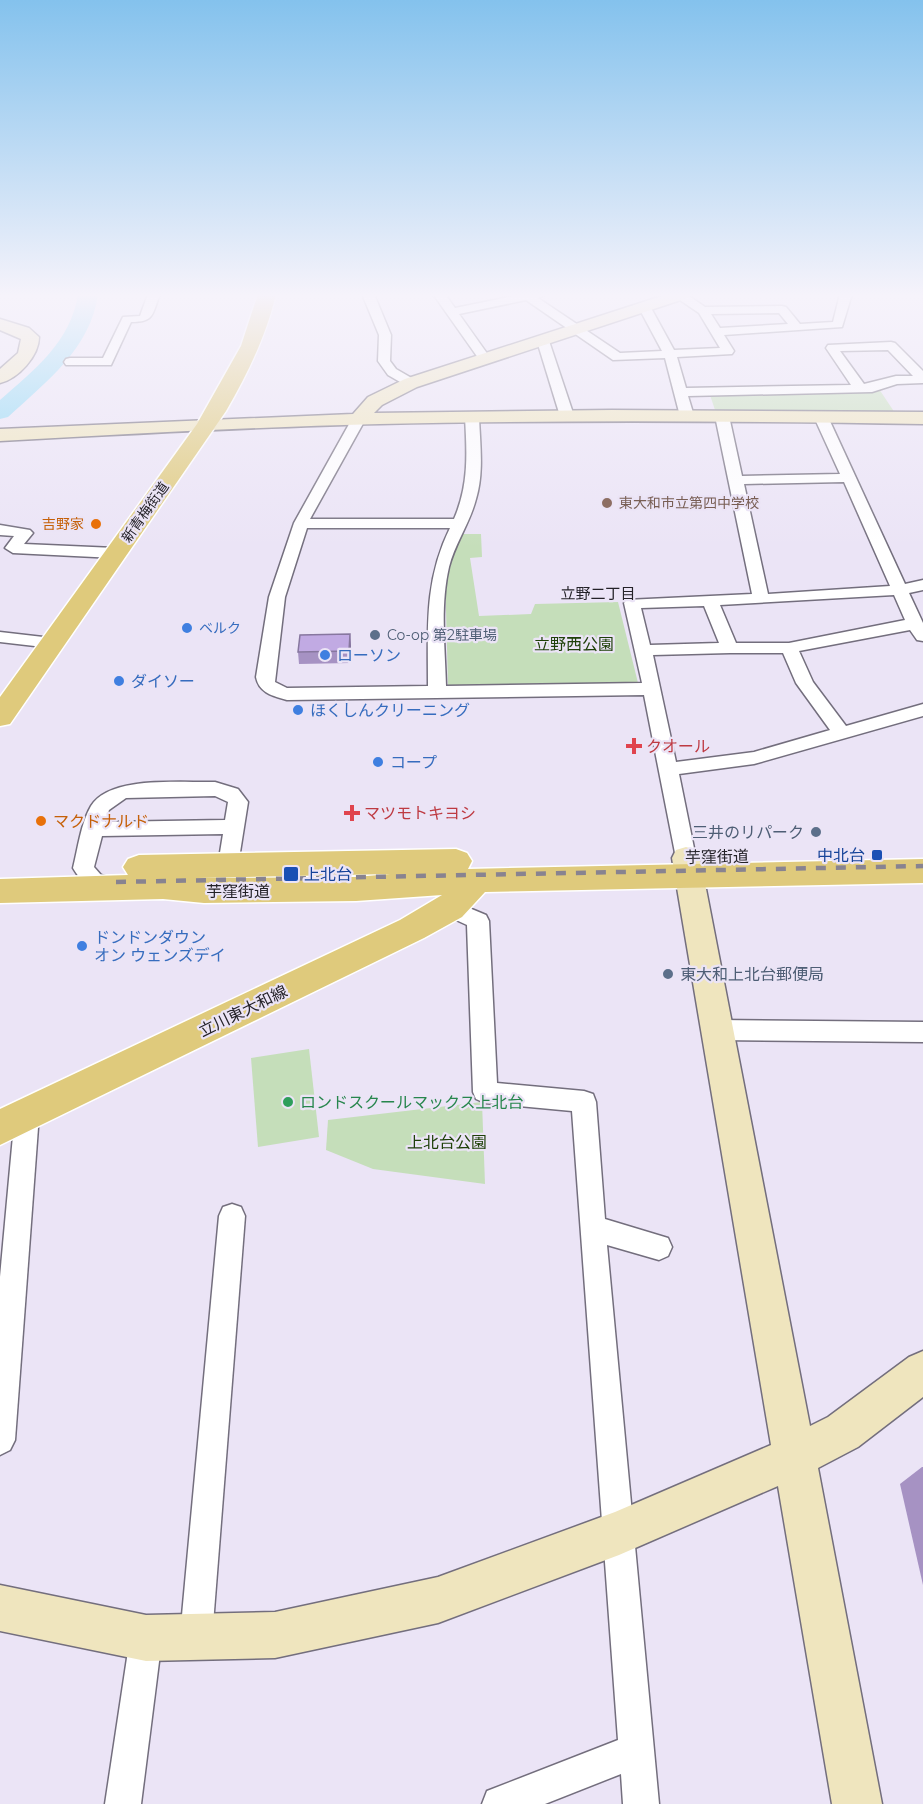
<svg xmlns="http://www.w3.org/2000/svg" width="923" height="1804" viewBox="0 0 923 1804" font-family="Montserrat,'Noto Sans JP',sans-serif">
	<rect width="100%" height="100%" fill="#ebe4f6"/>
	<!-- green -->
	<g fill="#c5deba">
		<polygon points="879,389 895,413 715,410 710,395"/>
		<polygon points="460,534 481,534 482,557 470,558 479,616 531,614 535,604 618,602 638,683 448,686 445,572"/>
		<polygon points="309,1049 319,1137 258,1147 251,1058"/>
		<polygon points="482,1102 485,1184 373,1169 326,1150 328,1120"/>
	</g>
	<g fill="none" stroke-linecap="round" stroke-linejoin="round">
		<!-- river -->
		<path fill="#8fd8f5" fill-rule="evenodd" d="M 78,294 L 98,294 C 91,348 46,382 8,417 L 0,419 L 0,400 C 34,370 71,342 78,294 Z"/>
		<defs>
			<g id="street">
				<path d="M 148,294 L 160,294 C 152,314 155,322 131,322 L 111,365 L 66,365 L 64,362 L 66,359 L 70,358 L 103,358 L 123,317 L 140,316 Z"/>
				<polygon points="362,294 374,294 391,335 390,361 396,369 415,380 417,383 415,386 407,386 388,375 378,361 379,335"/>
				<path d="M 433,294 L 445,294 L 455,308 L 524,294 L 547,294 L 538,298 L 620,353 L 662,351 L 639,308 L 645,305 L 651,308 L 674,350 L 720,348 L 699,313 L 677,298 L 677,294 L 686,294 L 705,307 L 782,306 L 786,307 L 800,324 L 833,322 L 840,294 L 852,294 L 842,327 L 724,335 L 734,351 L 732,354 L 677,357 L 686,388 L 851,385 L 826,348 L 828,345 L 891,342 L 895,343 L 923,371 L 923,383 L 897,384 L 872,392 L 688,396 L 694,416 L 687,420 L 680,416 L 665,358 L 613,360 L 526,300 L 459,314 L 491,359 L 489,362 L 481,362 ZM 779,313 L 788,324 L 720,328 L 711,314 ZM 888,350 L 913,376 L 896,376 L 864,384 L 840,351 Z"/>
				<polygon points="543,337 549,341 574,416 572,419 567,420 560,416 537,341"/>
				<path d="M 722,412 L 729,416 L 742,476 L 840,474 L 814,417 L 821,413 L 828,417 L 905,584 L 923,580 L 923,590 L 909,593 L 923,623 L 923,641 L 917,640 L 910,630 L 799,651 L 813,682 L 846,726 L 923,704 L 923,716 L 754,764 L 679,774 L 696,858 L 693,863 L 686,866 L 679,863 L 676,858 L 644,695 L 287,700 C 273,696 259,693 256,677 L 269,597 L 294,523 L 353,417 L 358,416 L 365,420 L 310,519 L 454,519 C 469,485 467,453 465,417 L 472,413 L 479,417 C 480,444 484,473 476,499 C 470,523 455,543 449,567 C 440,606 445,647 446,686 L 642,683 L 624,603 L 626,600 L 752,594 L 715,416 ZM 844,482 L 890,586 L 768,594 L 744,484 ZM 307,528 L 450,528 C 424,581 428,628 428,686 L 287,688 L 275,682 L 285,597 ZM 894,595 L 905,620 L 789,643 L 736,643 L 720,605 ZM 704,606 L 719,643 L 650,645 L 641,608 ZM 730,653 L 783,653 L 796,683 L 830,730 L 754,752 L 676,762 L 653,655 Z"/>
				<polygon points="0,525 30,530 33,533 24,544 115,548 123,553 115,558 13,553 5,548 14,536 0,535"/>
				<polygon points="0,632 52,638 58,639 60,643 58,647 52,648 0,642"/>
				<path d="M 215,782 L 238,789 L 248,802 L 238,865 L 235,870 L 228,873 L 221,870 L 218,865 L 223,834 L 102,836 L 94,867 L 101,875 L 120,881 L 123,887 L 120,893 C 101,899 82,884 73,868 C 78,848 81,823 91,806 C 110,775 182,783 215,782 ZM 215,796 L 228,802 L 225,820 L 105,822 L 109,810 L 126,798 Z"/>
				<polygon points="450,900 486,915 489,921 497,1083 584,1091 593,1094 596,1102 605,1219 668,1238 672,1247 668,1256 659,1260 607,1245 659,1804 623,1804 621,1774 545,1804 482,1804 487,1791 618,1740 572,1111 485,1103 476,1099 473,1092 467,925 443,914 439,908 443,902"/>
				<polygon points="718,1020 923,1022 923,1042 718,1040 710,1037 706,1030 710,1023"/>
				<polygon points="27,1103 36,1106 39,1114 15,1440 10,1450 0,1455 0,1277 15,1114 18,1106"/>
				<polygon points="232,1204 241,1207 245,1216 212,1637 208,1649 196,1653 184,1649 180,1637 219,1216 223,1207"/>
				<polygon points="146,1622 158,1626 162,1638 141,1804 105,1804 130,1638 134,1626"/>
			</g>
			<g id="secondary">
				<path d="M 668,294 L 692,294 L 690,297 L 417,387 L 382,405 L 374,413 L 612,410 L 923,412 L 923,424 C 742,421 561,420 380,424 C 254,427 127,434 0,441 L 0,429 L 353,414 L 368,397 L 405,379 Z"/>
				<path d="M 0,319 L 29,328 L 39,337 C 39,356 18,379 0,383 L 0,369 L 18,353 L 21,339 L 0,330 Z"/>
				<polygon points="686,847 696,850 700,858 810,1426 828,1417 909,1357 923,1351 923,1397 858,1447 818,1468 882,1804 832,1804 778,1486 619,1555 438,1623 275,1658 146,1661 0,1631 0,1585 146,1615 275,1612 438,1577 615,1512 771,1445 672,858 676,850"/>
			</g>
			<g id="primary">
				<path d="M 258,294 L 276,294 C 266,336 248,373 226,411 L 10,724 L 0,726 L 0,697 L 197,424 L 241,346 Z"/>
				<path d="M 456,849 L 467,853 L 472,861 L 468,869 L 923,859 L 923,883 L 485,892 L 462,917 L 424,938 L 0,1145 L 0,1109 L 400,920 L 442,895 L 356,901 L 204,903 L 163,899 L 0,903 L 0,879 L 128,875 L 123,867 L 128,859 L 139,855 ZM 390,874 L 356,877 L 197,878 Z"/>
			</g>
		</defs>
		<!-- street casing -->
		<use href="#street" stroke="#736e7d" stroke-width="3"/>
		<!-- secondary casing -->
		<use href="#secondary" stroke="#736e7d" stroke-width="3"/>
		<!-- primary casing -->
		<use href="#primary" stroke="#fff" stroke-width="3"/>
		<!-- street -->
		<use href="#street" fill="#fff" fill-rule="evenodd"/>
		<!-- secondary -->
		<use href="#secondary" fill="#efe5be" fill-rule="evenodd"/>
		<!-- primary -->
		<use href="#primary" fill="#dfca7c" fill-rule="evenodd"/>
		<!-- rail -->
		<polyline stroke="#888390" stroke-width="4.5" stroke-dasharray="10 10" stroke-linecap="butt" points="116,882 923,866"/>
	</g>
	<!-- wall -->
	<g fill="#a692c3">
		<polygon points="350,634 351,646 350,663 299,664 298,652"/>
		<polygon points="922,1467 923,1467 923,1585 900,1484"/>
	</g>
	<!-- shaded-wall -->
	<polygon fill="#87779f" points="350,634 351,646 350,663 349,651"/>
	<!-- building -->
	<polygon fill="#c1aae3" stroke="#87779f" stroke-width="1.5" points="350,634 349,651 298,652 300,635"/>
	<!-- sky -->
	<linearGradient id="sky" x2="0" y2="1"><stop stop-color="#84c2ed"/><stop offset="0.54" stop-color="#f6f3fb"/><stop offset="1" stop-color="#f6f3fb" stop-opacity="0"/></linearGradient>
	<rect width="923" height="547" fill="url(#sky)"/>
	<!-- markers -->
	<circle fill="#8d6e63" stroke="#ebe4f6" stroke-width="2" cx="607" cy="503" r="6"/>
	<g fill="#e8710a" stroke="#ebe4f6" stroke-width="2">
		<circle cx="96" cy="524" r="6"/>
		<circle cx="41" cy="821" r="6"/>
	</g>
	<g fill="#3f7fe0" stroke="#ebe4f6" stroke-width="2">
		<circle cx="187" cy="628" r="6"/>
		<circle cx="325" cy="655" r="6"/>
		<circle cx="119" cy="681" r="6"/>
		<circle cx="298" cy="710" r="6"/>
		<circle cx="378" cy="762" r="6"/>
		<circle cx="82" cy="946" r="6"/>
	</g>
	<g fill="#5c6f8a" stroke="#ebe4f6" stroke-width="2">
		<circle cx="375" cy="635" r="6"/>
		<circle cx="816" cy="832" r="6"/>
		<circle cx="668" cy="974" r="6"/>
	</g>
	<g fill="#e0444e" stroke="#ebe4f6" stroke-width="2">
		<path d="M631 737h6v6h6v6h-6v6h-6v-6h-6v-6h6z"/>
		<path d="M349 804h6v6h6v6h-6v6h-6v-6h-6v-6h6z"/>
	</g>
	<g fill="#1a4fb4" stroke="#ebe4f6" stroke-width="2">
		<rect x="871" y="849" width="12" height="12" rx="3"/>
		<rect x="283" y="866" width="16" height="16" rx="3"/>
	</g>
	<circle fill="#2e9e5b" stroke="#ebe4f6" stroke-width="2" cx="288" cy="1102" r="6"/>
	<g text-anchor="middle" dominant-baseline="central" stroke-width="4.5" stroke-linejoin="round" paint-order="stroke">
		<!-- far-education labels -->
		<g font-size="14" fill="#785e54" stroke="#ebe4f6" text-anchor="start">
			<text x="619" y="503">東大和市立第四中学校</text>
		</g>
		<!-- far-street labels -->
		<g font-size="14" fill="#242228" stroke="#ebe4f6">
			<text transform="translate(145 512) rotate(-55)">新青梅街道</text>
		</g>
		<!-- far-food labels -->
		<g font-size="14" fill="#c56008" stroke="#ebe4f6" text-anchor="end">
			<text x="84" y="524">吉野家</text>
		</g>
		<!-- far-shop labels -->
		<g font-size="14" fill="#366cbe" stroke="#ebe4f6" text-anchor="start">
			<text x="199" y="628">ベルク</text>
		</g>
		<!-- far-service labels -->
		<g font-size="14" fill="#4e5e75" stroke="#ebe4f6" text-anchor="start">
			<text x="387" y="635">Co-op 第2駐車場</text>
		</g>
		<!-- far-neighbourhood labels -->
		<g font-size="15" fill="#242228" stroke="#ebe4f6">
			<text x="598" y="593">立野二丁目</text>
		</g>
		<!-- park labels -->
		<g font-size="16" fill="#1e4008" stroke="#ebe4f6">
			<text x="574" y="644">立野西公園</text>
			<text x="447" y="1142">上北台公園</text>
		</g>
		<!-- shop labels -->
		<g font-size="16" fill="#366cbe" stroke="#ebe4f6" text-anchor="start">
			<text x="337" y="655">ローソン</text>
			<text x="131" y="681">ダイソー</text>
			<text x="310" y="710">ほくしんクリーニング</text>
			<text x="390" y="762">コープ</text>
			<text x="94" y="937">ドンドンダウン<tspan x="94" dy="18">オン ウェンズデイ</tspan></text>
		</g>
		<!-- health labels -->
		<g font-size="16" fill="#be3a42" stroke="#ebe4f6" text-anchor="start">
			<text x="646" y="746">クオール</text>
			<text x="364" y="813">マツモトキヨシ</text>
		</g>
		<!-- food labels -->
		<g font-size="16" fill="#c56008" stroke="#ebe4f6" text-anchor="start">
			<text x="53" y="821">マクドナルド</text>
		</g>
		<!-- service labels -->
		<g font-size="16" fill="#4e5e75" stroke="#ebe4f6" text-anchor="end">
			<text x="804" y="832">三井のリパーク</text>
			<text x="680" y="974" text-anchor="start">東大和上北台郵便局</text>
		</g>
		<!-- transit labels -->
		<g font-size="16" fill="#164399" stroke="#ebe4f6" text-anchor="end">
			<text x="865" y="855">中北台</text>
			<text x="304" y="874" text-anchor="start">上北台</text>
		</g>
		<!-- street labels -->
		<g font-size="16" fill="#242228" stroke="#ebe4f6">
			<text transform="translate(717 857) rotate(-1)">芋窪街道</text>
			<text x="238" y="891">芋窪街道</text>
			<text transform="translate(243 1011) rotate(-26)">立川東大和線</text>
		</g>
		<!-- leisure labels -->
		<g font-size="16" fill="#27864d" stroke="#ebe4f6" text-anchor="start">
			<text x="300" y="1102">ロンドスクールマックス上北台</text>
		</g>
	</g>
</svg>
